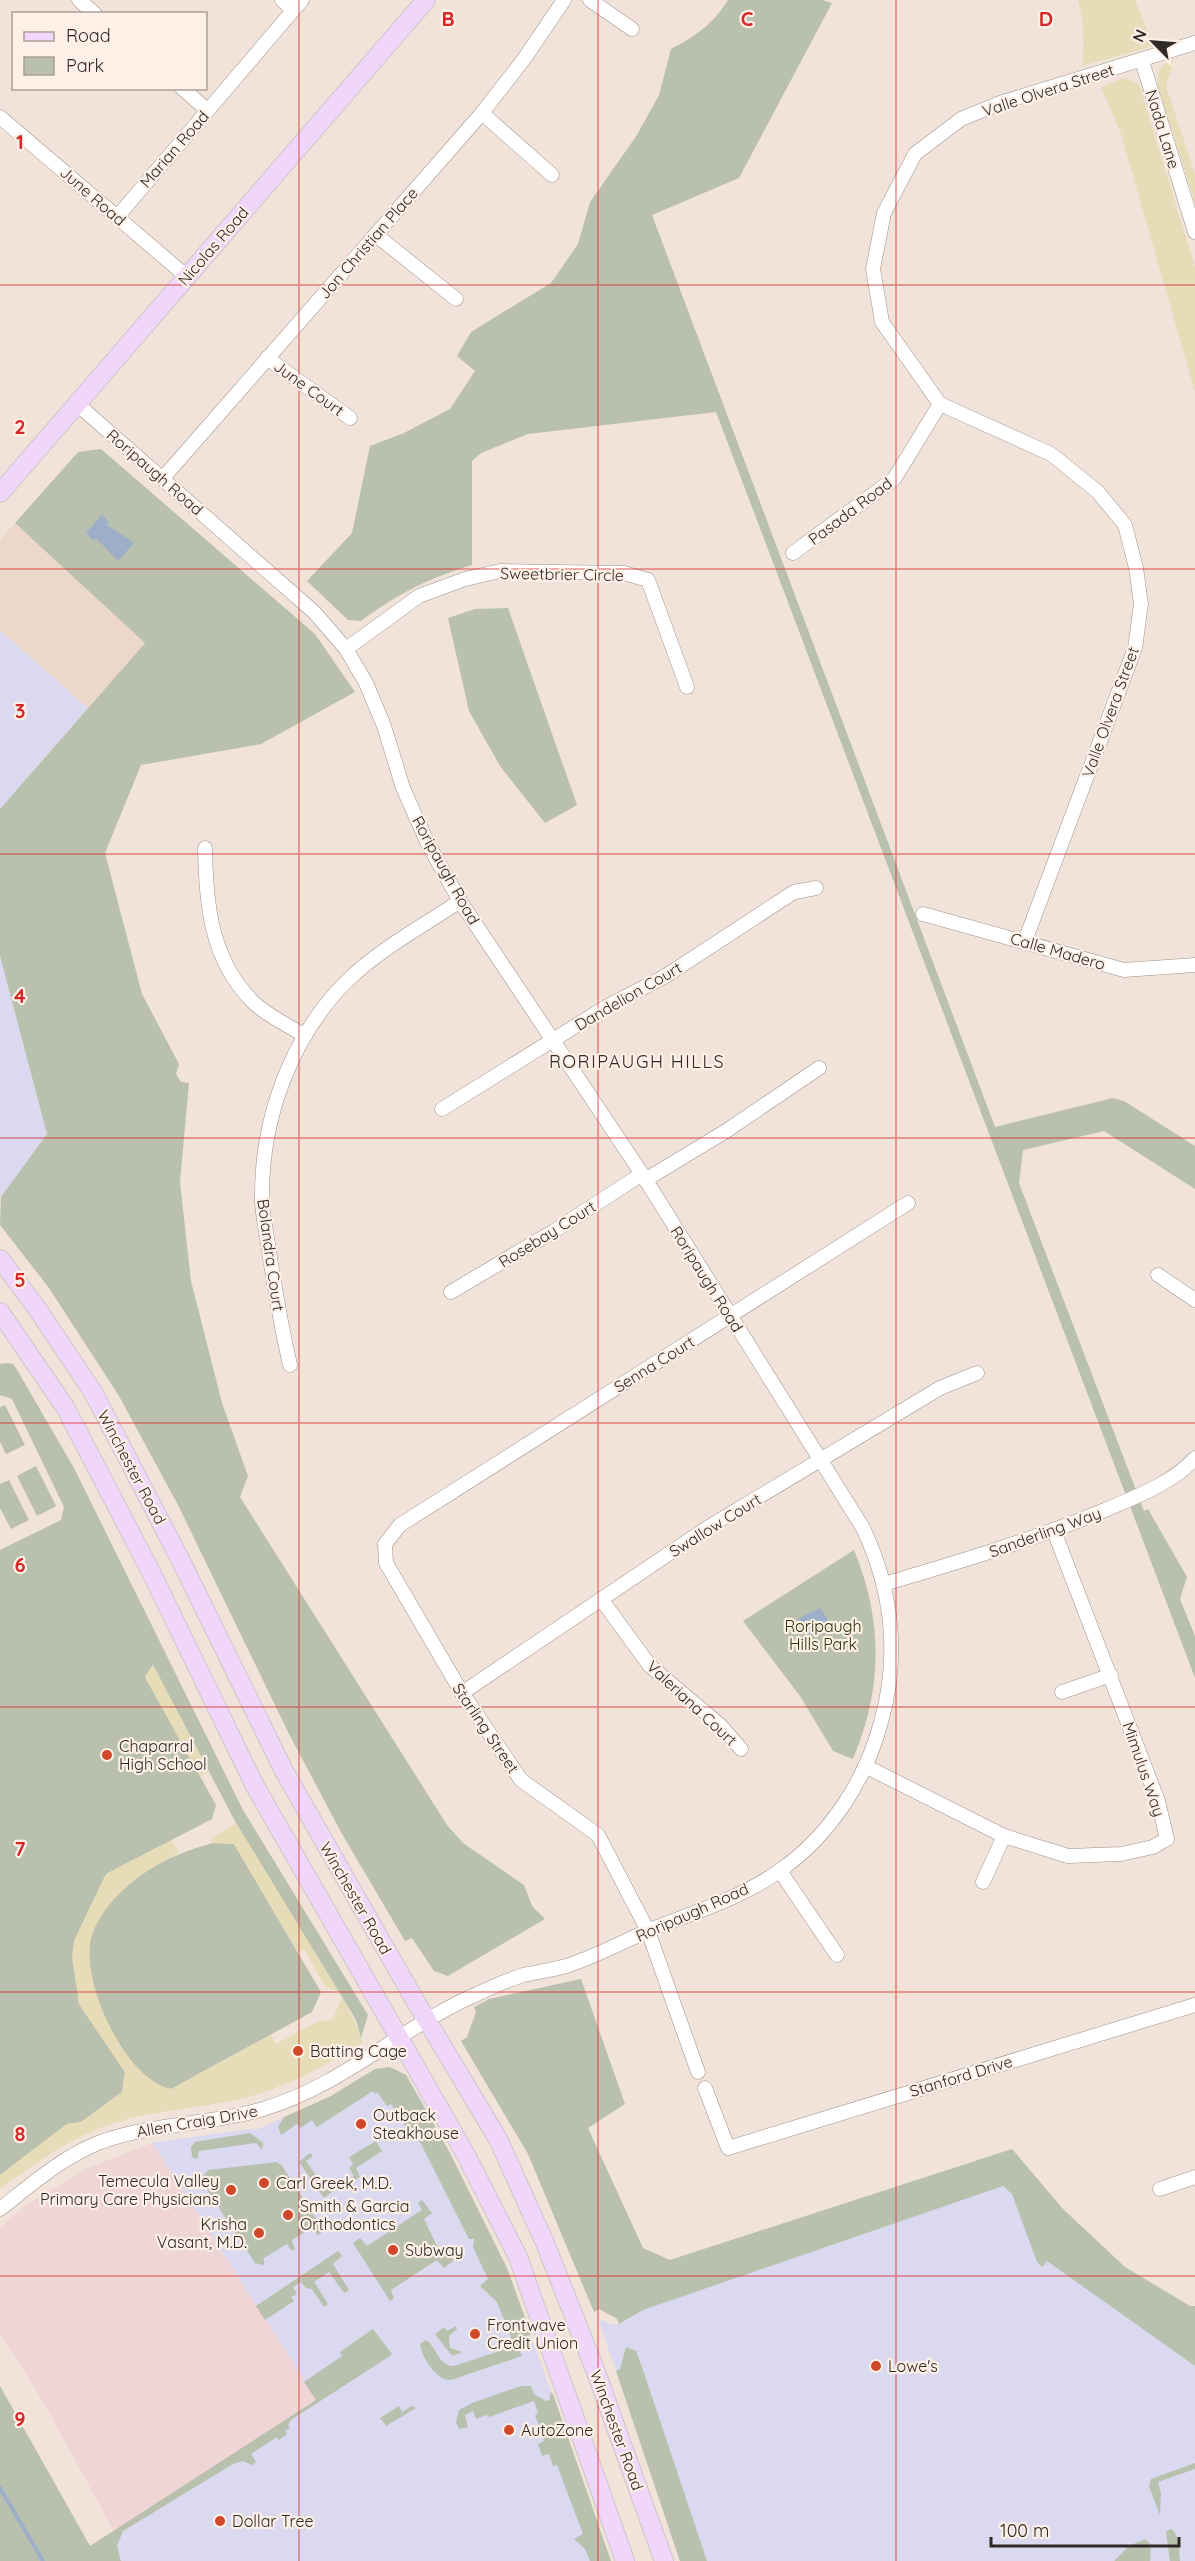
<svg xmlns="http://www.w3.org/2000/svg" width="1195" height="2561" viewBox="0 0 1195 2561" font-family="Quicksand,sans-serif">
	<rect width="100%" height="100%" fill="#f1e3d9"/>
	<!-- commercial -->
	<g fill="#dbd9ef">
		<polygon points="0,630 88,708 0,809"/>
		<polygon points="0,956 47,1134 1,1197 0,1196"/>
		<polygon points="390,2067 406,2075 423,2103 507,2268 611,2561 97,2561 89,2547 317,2400 152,2143 250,2129 256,2130 331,2096 375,2069"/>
		<polygon points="1012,2149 1063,2209 1125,2267 1190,2306 1195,2306 1195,2561 680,2561 598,2318 611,2324 619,2324 643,2310 670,2260"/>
	</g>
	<!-- industrial -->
	<polygon fill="#efd5d5" points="152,2143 317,2400 114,2531 41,2398 0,2333 0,2227 32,2201 88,2168"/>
	<!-- built -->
	<polygon fill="#ecd8c9" points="15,523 145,643 88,708 0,630 0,540"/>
	<!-- green -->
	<g fill="#b9c0ad">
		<path d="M 728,0 L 822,0 L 832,3 L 739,178 L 652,215 L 995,1127 L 1113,1098 L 1124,1101 L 1195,1146 L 1195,1189 L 1104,1131 L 1023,1150 L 1019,1183 L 1144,1511 L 1148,1509 L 1187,1577 L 1180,1599 L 1195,1636 L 1195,1678 L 716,412 L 528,434 L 481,453 L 472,461 L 472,565 C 429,578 397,594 361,621 L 348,620 L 307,581 L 352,533 L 370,446 L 404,433 L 450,409 L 475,371 L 457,356 L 471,332 L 551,283 L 578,244 L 590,202 L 637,135 L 659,95 L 671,49 C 696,36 713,24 728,0 Z"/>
		<polygon points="101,449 315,634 355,692 261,744 141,765 105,853 142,994 179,1064 176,1074 181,1082 189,1083 180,1182 191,1281 222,1403 248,1476 240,1497 447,1825 463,1843 524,1885 532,1906 545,1919 448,1976 434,1971 412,1938 405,1941 342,1834 289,1734 178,1505 119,1396 49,1288 0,1225 1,1197 47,1134 0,956 0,809 145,643 15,523 78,452"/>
		<polygon points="508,608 577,805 545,823 500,766 469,711 448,618 475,609"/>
		<polygon points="7,1363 13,1364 16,1368 74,1468 243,1810 368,2015 361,2038 356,2020 236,1823 153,1665 145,1677 216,1805 212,1819 106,1874 74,1941 79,2004 125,2072 122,2092 81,2122 67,2124 0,2175 0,1550 61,1520 64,1507 12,1399 0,1395 0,1364"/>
		<polygon points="5,1405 25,1445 6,1454 0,1442 0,1407"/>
		<polygon points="36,1466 56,1506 37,1516 17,1476"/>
		<polygon points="9,1480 29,1520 11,1529 0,1508 0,1484"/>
		<path d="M 854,1550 C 883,1620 883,1688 853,1759 L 833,1751 L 800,1696 L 743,1621 Z"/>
		<path d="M 213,1843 L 234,1844 L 321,1992 L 312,2012 L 171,2089 C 123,2080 77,1976 92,1933 C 109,1884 167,1855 213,1843 Z"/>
		<polygon points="581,1979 625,2104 588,2128 643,2248 670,2260 1012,2149 1063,2209 1125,2267 1190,2306 1195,2306 1195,2366 1047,2261 1042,2267 1037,2262 1012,2194 1003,2186 643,2310 619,2324 617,2319 599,2309 594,2312 528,2154 461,2041 467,2037 476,2012 474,2007 489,1999"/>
		<path d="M 390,2067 L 406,2075 L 450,2153 L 507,2268 L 531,2334 L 528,2336 L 520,2352 L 522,2356 L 451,2380 C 437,2382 421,2356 420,2344 L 426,2340 C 438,2348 437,2365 454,2366 L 503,2350 L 511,2337 L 497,2302 L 480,2286 L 488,2279 L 473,2247 L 474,2239 L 469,2239 L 417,2136 L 409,2133 L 391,2104 L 387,2106 L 378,2093 L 375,2094 L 373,2091 L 317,2127 L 312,2120 L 301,2128 L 297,2124 L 281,2135 L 278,2127 L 284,2117 L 331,2096 L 375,2069 Z"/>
		<polygon points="250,2133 263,2143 262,2150 256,2143 199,2151 197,2159 192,2157 191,2147 195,2142"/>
		<polygon points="376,2141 382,2151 356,2168 360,2177 348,2184 347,2181 354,2176 349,2168 353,2164 349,2157"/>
		<polygon points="310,2153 313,2156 306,2161 326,2190 331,2187 335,2190 324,2198 299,2162"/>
		<polygon points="277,2162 282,2166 324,2231 318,2235 312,2228 292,2240 295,2250 291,2250 287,2244 264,2258 264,2265 255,2263 202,2182 202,2177 208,2170"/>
		<polygon points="422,2200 432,2213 424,2219 442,2257 450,2254 454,2260 444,2268 437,2260 391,2290 394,2298 390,2301 353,2243 360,2238 367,2246 422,2210 418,2203"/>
		<polygon points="338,2251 342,2256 333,2264 349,2290 344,2293 329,2272 314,2282 328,2304 324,2307 312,2289 306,2288 301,2282 293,2287 297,2294 291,2297 294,2301 265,2320 256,2306"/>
		<polygon points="456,2326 457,2329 449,2336 450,2348 462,2352 452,2356 435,2334 444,2327 447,2331"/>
		<polygon points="373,2329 392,2354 390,2356 291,2420 288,2425 290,2428 285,2431 287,2434 279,2440 277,2437 251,2454 256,2462 252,2465 243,2461 233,2464 123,2531 117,2546 121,2561 0,2561 0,2386 90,2546 316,2400 304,2382 342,2356 340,2352"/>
		<polygon points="626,2347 636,2351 644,2373 707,2561 680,2561 616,2371 620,2369"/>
		<polygon points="521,2386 531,2386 534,2394 546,2401 550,2400 550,2392 553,2394 611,2561 590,2561 585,2549 574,2539 583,2534 557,2465 553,2466 549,2454 542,2456 538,2444 544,2441 535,2415 538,2413 534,2401 489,2417 487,2415 476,2419 473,2411 465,2415 468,2427 459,2429 456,2422 459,2410 472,2403"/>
		<polygon points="399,2406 402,2412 412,2406 416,2408 386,2426 380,2418"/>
		<polygon points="1195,2463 1195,2469 1158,2482 1161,2493 1160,2515 1149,2486 1151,2479"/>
		<polygon points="1170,2529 1173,2530 1178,2539 1180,2561 1170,2561 1166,2532"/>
		<polygon points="1145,2539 1151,2545 1150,2561 1114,2561 1129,2546"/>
	</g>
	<!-- sand -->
	<g fill="#e6dcb7">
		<path d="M 1078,0 L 1135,0 L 1153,46 L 1082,66 C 1085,43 1084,23 1078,0 Z"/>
		<path d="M 1174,60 L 1166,86 L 1195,174 L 1195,203 L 1157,84 C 1157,71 1161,63 1174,60 Z"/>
		<polygon points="1124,78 1139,84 1195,267 1195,392 1120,131 1101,87"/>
		<polygon points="153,1665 209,1772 200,1776 145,1677"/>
		<polygon points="236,1823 339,1992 325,1986 304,1949 298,1952 234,1844 213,1843 211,1839"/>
		<path d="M 172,1840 L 179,1853 C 146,1869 108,1895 93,1932 C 76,1974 124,2080 171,2089 L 271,2035 L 276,2044 L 317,2022 L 333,2019 L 342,1997 C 351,2012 356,2026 363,2042 C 322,2067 283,2090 235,2100 C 194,2109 154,2110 114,2123 C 72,2137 35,2163 0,2189 L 0,2175 L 67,2124 L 81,2122 L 122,2092 L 125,2072 L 79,2004 L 72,1957 L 74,1941 L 106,1874 Z"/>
	</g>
	<!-- water -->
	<g fill="#9dafc8">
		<polygon points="102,515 109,522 107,525 134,543 118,561 96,538 94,541 86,533"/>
		<polygon points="820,1608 828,1620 808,1635 798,1619"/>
	</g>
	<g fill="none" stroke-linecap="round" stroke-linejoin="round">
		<!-- stream -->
		<polyline stroke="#9dafc8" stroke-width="4" points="0,2488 43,2561"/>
		<defs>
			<g id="minor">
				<polyline points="79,0 95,14"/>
				<polyline points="282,0 293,10"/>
				<polyline points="590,0 632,29"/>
				<polyline points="1142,61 1195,232"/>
				<polyline points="182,88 207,110"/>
				<polyline points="482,113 552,175"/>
				<polyline points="0,117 186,276"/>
				<polyline points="117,217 302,0"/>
				<polyline points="376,235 456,299"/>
				<polyline points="267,358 350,418"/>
				<polyline points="163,478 482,113 524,59 564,0"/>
				<polyline points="793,553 894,479 940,404"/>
				<polyline points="346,649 419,596 465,579 500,571 624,573 648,580 687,687"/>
				<path d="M 205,848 C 206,903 210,957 251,1000 C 264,1014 288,1025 305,1036"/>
				<polyline points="923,914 1124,970 1195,965"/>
				<polyline points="1025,941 1135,648 1141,604 1136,568 1125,525 1098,492 1051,454 940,404 882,322 873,269 884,213 915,154 961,119 1000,103 1195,43"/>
				<polyline points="442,1109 606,1007 664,977 794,892 816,888"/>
				<polyline points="645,1180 726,1131 819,1068"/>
				<polyline points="1158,1275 1195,1300"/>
				<polyline points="451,1292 554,1231 642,1174"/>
				<path d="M 290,1365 C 281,1325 274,1285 268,1244 C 266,1229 262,1214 262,1199 C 261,1119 291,1036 348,980 C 380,949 423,926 460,901"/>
				<path d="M 884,1584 C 958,1562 1033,1540 1105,1510 C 1135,1497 1173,1483 1195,1458"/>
				<polyline points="601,1599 650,1666 720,1725 741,1749"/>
				<polyline points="1062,1692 1111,1675"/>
				<polyline points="462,1693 707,1528 940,1388 977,1373"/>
				<polyline points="865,1766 1004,1836 1068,1856 1121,1854 1153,1847 1167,1839 1158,1801 1054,1531"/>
				<polyline points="780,1871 837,1955"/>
				<polyline points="983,1882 1004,1836"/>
				<polyline points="698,2072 648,1931 598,1835 521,1780 462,1693 386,1563 385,1544 400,1525 908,1203"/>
				<polyline points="705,2088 728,2148 1195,2005"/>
				<polyline points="1160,2189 1195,2177"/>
				<path d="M 0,2209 C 31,2185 61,2158 98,2143 C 151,2123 209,2125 263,2109 C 342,2086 403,2026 477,1994 C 492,1987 508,1980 523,1975 C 537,1972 552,1970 566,1966 C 595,1957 624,1941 652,1929 C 695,1912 744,1897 782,1869 C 831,1834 866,1779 881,1722 C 900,1656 892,1589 863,1528 L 642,1174 L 460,901 L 428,844 L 403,788 L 384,726 L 366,683 L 346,649 L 314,612 L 76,403"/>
			</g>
			<g id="major">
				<polyline points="0,493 426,0"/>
				<polyline points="0,1259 38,1310 93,1392 181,1561 284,1771 416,2002 498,2139 545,2243 596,2372 664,2561"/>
				<polyline points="0,1312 65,1407 151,1572 255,1786 466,2155 518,2257 625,2561"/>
			</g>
		</defs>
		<!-- minor casing -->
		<use href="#minor" stroke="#9e9188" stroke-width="15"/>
		<!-- major casing -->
		<use href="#major" stroke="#c9c7c7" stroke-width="20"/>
		<!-- minor -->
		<use href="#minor" stroke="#fff" stroke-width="14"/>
		<!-- major -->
		<use href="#major" stroke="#f1d6fb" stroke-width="18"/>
	</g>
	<!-- grid -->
	<path fill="none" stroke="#d62828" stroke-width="1.5" stroke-opacity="0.55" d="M 299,0 L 299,2561M 598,0 L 598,2561M 896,0 L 896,2561M 0,285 L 1195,285M 0,569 L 1195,569M 0,854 L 1195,854M 0,1138 L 1195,1138M 0,1423 L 1195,1423M 0,1707 L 1195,1707M 0,1992 L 1195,1992M 0,2276 L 1195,2276"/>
	<!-- markers -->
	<g fill="#d14729" stroke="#fef0e6" stroke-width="2">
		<circle cx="107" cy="1755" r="6"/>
		<circle cx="298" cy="2051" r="6"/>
		<circle cx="361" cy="2124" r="6"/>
		<circle cx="264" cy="2183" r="6"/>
		<circle cx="231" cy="2190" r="6"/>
		<circle cx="288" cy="2215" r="6"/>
		<circle cx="259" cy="2233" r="6"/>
		<circle cx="393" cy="2250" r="6"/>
		<circle cx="475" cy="2334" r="6"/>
		<circle cx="876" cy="2366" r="6"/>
		<circle cx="509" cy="2430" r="6"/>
		<circle cx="220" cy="2521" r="6"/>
	</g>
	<g text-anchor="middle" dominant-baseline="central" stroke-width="4.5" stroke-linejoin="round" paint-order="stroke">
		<!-- street labels -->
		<g font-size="16" fill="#2e2926" stroke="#fef0e6">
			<text transform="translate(1048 90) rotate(-18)">Valle Olvera Street</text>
			<text transform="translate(1163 129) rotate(73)">Nada Lane</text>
			<text transform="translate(174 149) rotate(-49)">Marian Road</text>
			<text transform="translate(93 196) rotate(41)">June Road</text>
			<text transform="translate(368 243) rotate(-49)">Jon Christian Place</text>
			<text transform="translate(213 246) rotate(-49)">Nicolas Road</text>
			<text transform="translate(309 388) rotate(36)">June Court</text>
			<text transform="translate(155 472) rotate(41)">Roripaugh Road</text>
			<text transform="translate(850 511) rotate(-37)">Pasada Road</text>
			<text transform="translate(562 574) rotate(1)">Sweetbrier Circle</text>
			<text transform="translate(1110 712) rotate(-70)">Valle Olvera Street</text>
			<text transform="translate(446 870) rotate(61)">Roripaugh Road</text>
			<text transform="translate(1058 951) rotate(16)">Calle Madero</text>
			<text transform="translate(628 996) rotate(-30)">Dandelion Court</text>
			<text transform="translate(547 1234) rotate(-32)">Rosebay Court</text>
			<text transform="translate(271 1255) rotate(82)">Bolandra Court</text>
			<text transform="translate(707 1279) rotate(58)">Roripaugh Road</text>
			<text transform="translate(654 1364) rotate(-32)">Senna Court</text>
			<text transform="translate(132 1467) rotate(62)">Winchester Road</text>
			<text transform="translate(715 1525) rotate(-32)">Swallow Court</text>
			<text transform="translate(1045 1532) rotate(-20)">Sanderling Way</text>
			<text transform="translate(692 1703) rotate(43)">Valeriana Court</text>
			<text transform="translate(486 1728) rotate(56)">Starling Street</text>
			<text transform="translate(1144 1769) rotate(71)">Mimulus Way</text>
			<text transform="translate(356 1898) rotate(60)">Winchester Road</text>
			<text transform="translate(692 1912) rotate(-24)">Roripaugh Road</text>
			<text transform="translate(961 2076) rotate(-17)">Stanford Drive</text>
			<text transform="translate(197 2121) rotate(-10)">Allen Craig Drive</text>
			<text transform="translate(617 2430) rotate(70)">Winchester Road</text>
		</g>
		<!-- park labels -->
		<g font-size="16" fill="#283403" stroke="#fef0e6">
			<text x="823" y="1626">Roripaugh<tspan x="823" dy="18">Hills Park</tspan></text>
		</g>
		<!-- poi labels -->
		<g font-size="16" fill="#2e2926" stroke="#fef0e6" text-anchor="start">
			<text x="119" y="1746">Chaparral<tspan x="119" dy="18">High School</tspan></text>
			<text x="310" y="2051">Batting Cage</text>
			<text x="373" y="2115">Outback<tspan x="373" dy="18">Steakhouse</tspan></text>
			<text x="219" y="2181" text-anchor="end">Temecula Valley<tspan x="219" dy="18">Primary Care Physicians</tspan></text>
			<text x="276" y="2183">Carl Greek, M.D.</text>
			<text x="300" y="2206">Smith &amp; Garcia<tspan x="300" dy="18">Orthodontics</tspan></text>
			<text x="247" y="2224" text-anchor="end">Krisha<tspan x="247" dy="18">Vasant, M.D.</tspan></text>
			<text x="405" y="2250">Subway</text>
			<text x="487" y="2325">Frontwave<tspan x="487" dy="18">Credit Union</tspan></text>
			<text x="888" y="2366">Lowe's</text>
			<text x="521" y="2430">AutoZone</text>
			<text x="232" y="2521">Dollar Tree</text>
		</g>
		<!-- neighbourhood labels -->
		<g font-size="18" letter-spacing="1.5" fill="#2e2926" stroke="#fef0e6">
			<text x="637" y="1061">RORIPAUGH HILLS</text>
		</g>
	</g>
	<g font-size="20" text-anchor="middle" font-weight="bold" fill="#d62828" stroke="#fef0e6" stroke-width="4.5" stroke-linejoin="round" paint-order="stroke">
		<text x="448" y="26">B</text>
		<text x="747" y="26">C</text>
		<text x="1046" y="26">D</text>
		<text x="20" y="149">1</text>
		<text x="20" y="434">2</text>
		<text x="20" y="718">3</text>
		<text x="20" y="1003">4</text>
		<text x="20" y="1287">5</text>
		<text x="20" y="1572">6</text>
		<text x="20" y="1856">7</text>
		<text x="20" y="2141">8</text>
		<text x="20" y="2426">9</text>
	</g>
	<!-- legend -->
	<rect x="12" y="12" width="195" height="78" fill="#fef0e6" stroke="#aba099" stroke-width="1.5"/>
	<rect x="24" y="32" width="30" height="9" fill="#f1d6fb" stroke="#aba099" stroke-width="1.5"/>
	<text x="66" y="42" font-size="18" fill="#2e2926">Road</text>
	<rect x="24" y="57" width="30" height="18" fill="#b9c0ad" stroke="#aba099" stroke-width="1.5"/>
	<text x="66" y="72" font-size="18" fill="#2e2926">Park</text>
	<!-- north arrow -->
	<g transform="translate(1153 42) rotate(295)" stroke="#fef0e6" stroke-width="4.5" paint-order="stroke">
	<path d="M0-4.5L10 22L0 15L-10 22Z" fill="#2e2926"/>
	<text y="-9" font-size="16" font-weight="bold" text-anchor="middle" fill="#2e2926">N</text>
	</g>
	<!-- scale -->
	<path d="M991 2537v9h188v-9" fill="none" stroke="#2e2926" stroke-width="3"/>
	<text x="1000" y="2537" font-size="18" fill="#2e2926" stroke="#fef0e6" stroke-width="4.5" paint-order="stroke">100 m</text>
</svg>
